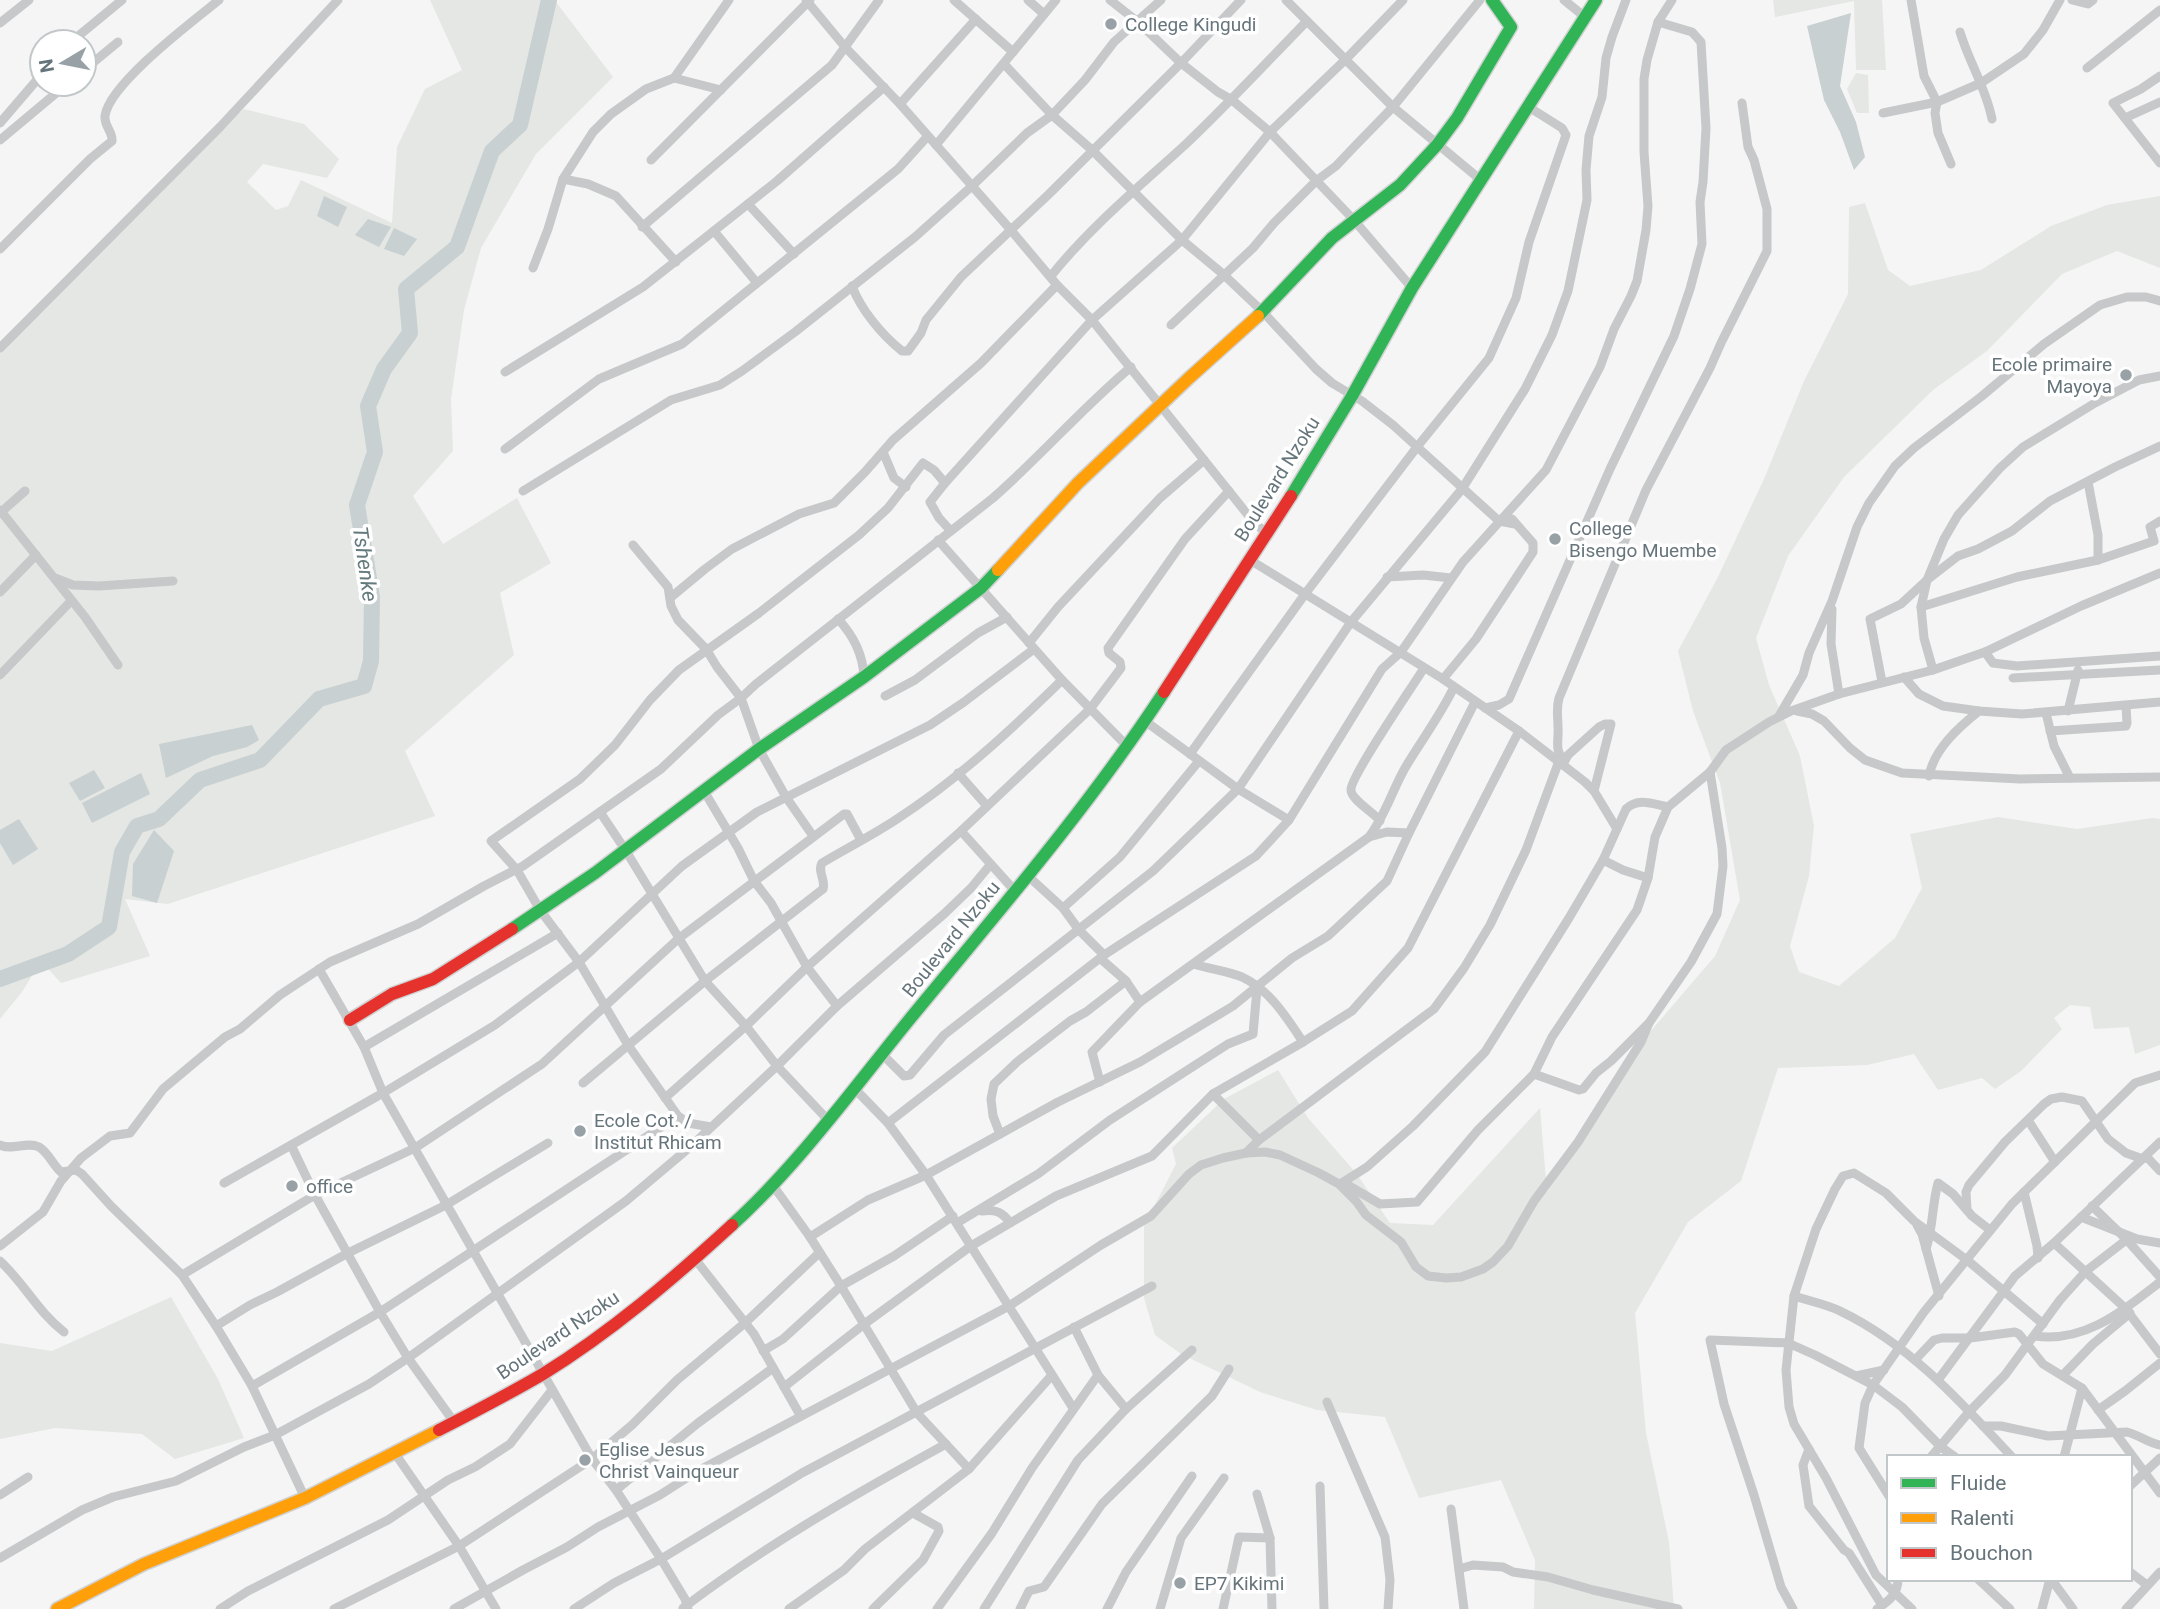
<svg xmlns="http://www.w3.org/2000/svg" width="2160" height="1609" viewBox="0 0 2160 1609" font-family="Roboto,sans-serif">
	<rect width="100%" height="100%" fill="#f5f5f5"/>
	<!-- green -->
	<g fill="#e4e7e3">
		<polygon points="430,0 557,0 556,2 613,77 536,154 481,248 464,310 451,399 453,451 413,496 443,544 517,498 551,563 500,593 514,655 405,751 435,816 168,904 125,899 150,956 61,983 41,961 22,992 0,1019 0,348 220,127 244,109 304,124 339,159 327,178 263,164 247,182 276,210 288,206 301,180 392,223 397,147 425,89 462,70"/>
		<polygon points="1773,0 1882,0 1886,70 1856,70 1854,1 1775,17"/>
		<polygon points="1856,73 1868,75 1869,113 1857,113 1847,89"/>
		<polygon points="2160,196 2160,268 2117,251 2062,274 1987,351 1933,390 1844,477 1788,556 1756,638 1769,685 1800,756 1814,826 1809,876 1790,946 1799,972 1839,986 1895,938 1922,888 1910,834 1998,817 2077,829 2152,818 2160,819 2160,1045 2135,1054 2129,1027 2094,1029 2090,1007 2070,1005 2054,1018 2062,1029 2021,1071 1995,1089 1982,1078 1938,1090 1914,1054 1867,1065 1778,1068 1741,1181 1688,1222 1635,1313 1646,1433 1669,1542 1674,1609 1534,1609 1535,1560 1501,1480 1419,1498 1385,1417 1317,1410 1260,1392 1181,1354 1155,1335 1144,1298 1144,1226 1176,1164 1172,1148 1224,1099 1278,1070 1308,1118 1356,1173 1390,1223 1433,1225 1540,1108 1547,1192 1650,1032 1715,956 1740,900 1720,783 1693,711 1678,651 1718,577 1764,479 1804,381 1848,294 1849,207 1865,203 1888,270 1910,286 1981,270 2051,226 2107,205"/>
		<polygon points="171,1297 218,1379 244,1438 175,1459 142,1434 55,1428 0,1439 0,1343 52,1351"/>
	</g>
	<!-- water -->
	<g fill="#c8d0d2">
		<polygon points="1851,13 1840,86 1856,122 1865,157 1854,170 1840,132 1824,100 1807,26"/>
		<polygon points="324,196 347,207 338,227 317,216"/>
		<polygon points="368,219 391,227 379,247 355,235"/>
		<polygon points="394,228 417,239 404,256 384,249"/>
		<polygon points="252,725 259,740 247,747 213,756 166,778 159,744"/>
		<polygon points="94,770 105,788 80,801 69,783"/>
		<polygon points="141,773 150,794 92,823 82,803"/>
		<polygon points="19,819 38,849 13,865 0,843 0,830"/>
		<polygon points="154,830 174,851 157,903 132,896 133,864"/>
	</g>
	<g fill="none" stroke-linecap="round" stroke-linejoin="round">
		<!-- river -->
		<polyline stroke="#c8d0d2" stroke-width="16" points="0,979 68,954 109,927 122,852 137,826 159,819 200,780 260,760 319,699 364,686 371,661 372,597 357,505 375,452 368,406 384,369 410,333 406,289 457,247 492,151 520,125 549,0"/>
		<defs>
			<g id="fast">
				<polyline points="1258,316 1332,238 1400,185 1437,145 1457,118 1511,27 1492,0"/>
				<polyline points="1291,496 1352,396 1412,288 1596,0"/>
				<polyline points="512,929 595,873 759,749 864,677 981,588 998,570"/>
				<path d="M 732,1225 C 798,1165 853,1089 909,1020 C 997,913 1088,808 1164,692"/>
			</g>
			<g id="slow">
				<polyline points="998,570 1078,483 1189,378 1258,316"/>
				<polyline points="57,1609 144,1564 305,1498 439,1430"/>
			</g>
			<g id="jam">
				<polyline points="1164,692 1291,496"/>
				<polyline points="350,1020 392,994 433,979 512,929"/>
				<path d="M 439,1430 C 474,1412 509,1394 543,1374 C 611,1332 673,1279 732,1225"/>
			</g>
		</defs>
		<!-- fast casing -->
		<use href="#fast" stroke="#d0d1d2" stroke-width="15"/>
		<!-- slow casing -->
		<use href="#slow" stroke="#d0d1d2" stroke-width="15"/>
		<!-- jam casing -->
		<use href="#jam" stroke="#d0d1d2" stroke-width="15"/>
		<!-- street -->
		<g stroke="#c6c8c9" stroke-width="9">
			<polyline points="806,0 845,47 900,104 1010,229 1057,285 1092,320 1256,525 1268,533"/>
			<polyline points="954,0 1013,52"/>
			<polyline points="1028,0 1044,14"/>
			<polyline points="1110,0 1138,22 1181,63 1218,92 1232,100 1270,132 1353,219 1412,288"/>
			<polyline points="1286,0 1393,107 1482,181"/>
			<polyline points="1564,0 1585,17"/>
			<polyline points="1911,0 1924,76 1937,102 1935,113 1938,133 1951,164"/>
			<polyline points="2072,0 2088,4 2093,0"/>
			<polyline points="0,23 29,0"/>
			<path d="M 1960,32 C 1969,62 1986,88 1992,119"/>
			<polyline points="71,42 122,0"/>
			<polyline points="1004,64 1052,115 1092,150 1182,240 1223,274 1263,312 1316,369 1332,383 1362,401 1393,425 1499,521 1515,524"/>
			<polyline points="2087,68 2160,10"/>
			<polyline points="84,70 118,42"/>
			<polyline points="2160,76 2141,89 2113,103 2160,163"/>
			<polyline points="674,78 721,90"/>
			<polyline points="900,104 976,19"/>
			<polyline points="1883,113 1937,102 1981,83 2024,54 2043,30 2060,0"/>
			<polyline points="2125,118 2160,102"/>
			<polyline points="0,123 42,74"/>
			<polyline points="0,140 67,84"/>
			<polyline points="936,145 1056,0"/>
			<polyline points="651,160 810,0"/>
			<polyline points="563,179 588,184 616,196 676,262"/>
			<polyline points="748,204 794,254"/>
			<polyline points="642,227 832,65 879,0"/>
			<polyline points="714,231 757,283"/>
			<path d="M 0,249 L 90,159 L 112,141 C 113,132 104,126 105,116 C 109,84 193,21 219,0"/>
			<polyline points="533,268 548,229 563,179 593,132 611,114 646,89 674,78 729,0"/>
			<path d="M 1051,276 C 1090,227 1140,186 1186,144 C 1228,104 1267,62 1307,21"/>
			<path d="M 852,286 C 861,310 882,335 902,351 L 908,351 L 921,333 L 926,320 L 961,277 L 1048,195 L 1181,63 L 1241,0"/>
			<polyline points="1171,325 1253,248 1274,223 1316,181 1336,166 1354,147 1393,107 1480,0"/>
			<polyline points="0,348 220,127 338,0"/>
			<polyline points="505,372 643,287 777,181 884,87"/>
			<polyline points="505,449 599,379 682,344 898,169 927,137"/>
			<polyline points="883,452 894,478 906,487"/>
			<polyline points="2088,482 2098,535 2098,560"/>
			<polyline points="523,491 671,400 720,385 742,371 795,332 915,237 972,186 1027,133 1052,115 1085,80 1114,42 1161,0"/>
			<polyline points="0,510 85,617 118,665"/>
			<polyline points="0,513 25,491"/>
			<polyline points="950,530 939,518 930,502 945,483 1092,320 1182,240 1270,132 1346,59 1403,0"/>
			<polyline points="938,540 1062,680 1127,746"/>
			<polyline points="633,545 668,587 671,606 678,620 706,649 717,667 741,698 759,749 786,797 813,836"/>
			<polyline points="1250,560 1443,679 1519,731 1585,782 1594,791 1617,829"/>
			<polyline points="1387,577 1423,575 1451,578"/>
			<polyline points="55,578 73,585 99,586 173,581"/>
			<polyline points="0,592 36,555"/>
			<polyline points="670,598 705,569 732,549 799,514 834,503 865,472 893,440 981,363 1057,285"/>
			<polyline points="1921,607 2017,577 2098,560 2154,541 2150,527 2160,521"/>
			<polyline points="1832,609 1831,644 1839,694"/>
			<path d="M 838,619 C 853,635 863,655 864,677"/>
			<polyline points="1029,643 1058,607 1160,498 1204,460"/>
			<polyline points="1985,652 1993,663 2017,666 2160,656"/>
			<polyline points="1933,670 1924,638 1921,607 1927,580 1944,539 1958,515 2000,468 2023,447 2095,403 2139,380 2160,376"/>
			<polyline points="0,675 71,601"/>
			<polyline points="1904,677 1919,694 1943,706 1979,711 2022,714 2160,702"/>
			<polyline points="2013,678 2160,670"/>
			<polyline points="1443,679 1476,639 1533,552 1533,543 1512,519"/>
			<polyline points="1882,682 1870,619 1901,604 1927,580 1958,556 1978,549 2012,531 2050,501 2115,467 2160,446"/>
			<polyline points="885,696 915,680 978,633 1007,617"/>
			<polyline points="1485,708 1499,705 1509,699 1610,469 1674,336 1690,289 1702,244 1700,202 1703,182 1706,128 1701,42 1692,32 1658,22"/>
			<polyline points="1797,711 1812,714 1824,721 1850,748 1865,760 1902,773 2020,779 2160,777"/>
			<polyline points="2068,711 2078,670"/>
			<polyline points="2046,713 2054,746 2070,778"/>
			<polyline points="1779,716 1803,675 1809,653 1832,601 1857,527 1869,503 1895,466 1914,448 1982,396 2044,344 2100,305 2127,297 2146,297 2160,301"/>
			<polyline points="1145,721 1238,789 1289,820"/>
			<polyline points="2050,731 2126,726 2127,723 2126,706"/>
			<polyline points="1190,754 1305,594 1417,447 1489,358 1516,298 1529,242 1566,135 1562,128 1527,106"/>
			<path d="M 1564,760 C 1554,751 1559,740 1558,727 C 1558,716 1556,709 1559,698 L 1646,490 L 1710,368 L 1721,343 L 1767,251 L 1767,209 L 1754,160 L 1748,147 L 1742,103"/>
			<polyline points="1563,764 1568,755 1599,727 1605,724 1611,724 1594,791"/>
			<polyline points="958,773 987,806"/>
			<path d="M 1929,776 C 1934,749 1959,727 1979,711"/>
			<polyline points="704,791 738,848 754,881 771,903 807,967 837,1006"/>
			<polyline points="600,812 626,851 705,981 746,1026 777,1066 827,1119"/>
			<path d="M 1380,821 C 1375,813 1351,800 1351,790 C 1350,777 1413,686 1424,668"/>
			<polyline points="961,831 1015,891"/>
			<path d="M 1369,837 C 1385,816 1392,791 1405,768 C 1421,741 1440,716 1454,687"/>
			<polyline points="1603,860 1623,870 1648,878"/>
			<polyline points="1028,876 1063,908 1079,930 1104,955"/>
			<polyline points="1063,908 1120,857 1199,761"/>
			<polyline points="1101,959 1126,981 1140,1002"/>
			<path d="M 1194,964 C 1209,969 1227,971 1242,977 C 1270,990 1287,1018 1303,1042"/>
			<polyline points="319,969 364,1047 383,1093 592,1459 616,1490 661,1559 685,1599 688,1609"/>
			<polyline points="364,1047 558,933"/>
			<polyline points="882,1054 904,1076 910,1075 944,1035 1153,871 1238,789 1351,622 1462,489 1525,389 1552,335 1568,291 1587,200 1586,170 1589,136 1602,97 1606,58 1612,37 1626,0"/>
			<polyline points="1534,1074 1579,1090 1583,1089 1596,1073 1611,1061 1649,1023 1691,962 1717,914 1723,866 1722,848 1710,772"/>
			<polyline points="1100,1082 1092,1052 1140,1002 1369,837 1387,832 1409,833"/>
			<path d="M 583,1083 L 705,981 L 823,889 C 826,880 817,871 822,863 C 847,848 873,835 897,819 C 957,780 1011,730 1062,680"/>
			<polyline points="854,1088 888,1123 926,1175 1073,1408"/>
			<polyline points="1213,1094 1259,1140"/>
			<polyline points="665,1098 746,1026 807,967 961,831 1090,709 1121,668 1120,662 1109,653 1108,648 1185,539 1229,491"/>
			<polyline points="2028,1120 2055,1162"/>
			<polyline points="888,1123 1104,955 1256,856 1289,820 1382,669 1401,652 1463,562 1546,470 1600,367 1614,329 1631,296 1637,281 1646,230 1648,206 1644,152 1644,79 1647,60 1658,22 1672,0"/>
			<polyline points="711,1127 688,1123 678,1116 628,1045 579,962 540,910 517,870 491,841 580,779 615,745 650,700 679,670 759,613 859,535 888,508 923,463 934,470 945,483"/>
			<polyline points="1000,1134 993,1116 991,1099 994,1084 1017,1062 1070,1021 1086,1012 1126,981"/>
			<path d="M 0,1145 C 12,1151 27,1141 39,1147 C 48,1152 53,1165 61,1172 L 76,1170 L 82,1174 L 111,1206 L 182,1275 L 216,1326 L 252,1386 L 305,1498"/>
			<polyline points="291,1145 315,1195 380,1312 408,1358 454,1422"/>
			<polyline points="1246,1153 1259,1140 1434,1009 1464,968 1490,925 1526,850 1559,761"/>
			<polyline points="2146,1156 2160,1171"/>
			<polyline points="224,1183 383,1093 495,1025 579,962 682,866 757,812 930,725 964,702 1034,649"/>
			<polyline points="1344,1183 1380,1204 1417,1202 1478,1130 1534,1074 1552,1037 1637,910 1648,878 1655,837 1668,807 1710,772 1726,750 1769,722 1791,711 1839,694 1933,670 1985,652 2081,606 2160,573"/>
			<polyline points="772,1184 810,1237 841,1286 917,1413 969,1469"/>
			<path d="M 1340,1184 L 1367,1167 L 1413,1126 L 1485,1052 L 1569,918 L 1603,860 L 1626,809 C 1638,797 1653,804 1668,807"/>
			<polyline points="2024,1192 2037,1246 2038,1258"/>
			<polyline points="2092,1206 2126,1239 2160,1277"/>
			<polyline points="1967,1210 1966,1192 1969,1185 2005,1142 2044,1104 2051,1099 2062,1097 2082,1101 2108,1139 2126,1153 2143,1159"/>
			<path d="M 982,1211 C 995,1209 1003,1212 1010,1223"/>
			<polyline points="2081,1217 2137,1239 2160,1243"/>
			<polyline points="957,1223 1038,1174 1110,1120 1228,1044 1253,1034 1257,989"/>
			<polyline points="1917,1225 1922,1234 1939,1296"/>
			<polyline points="810,1237 868,1200 926,1175 1058,1102 1140,1062 1233,1006 1292,958 1328,936 1387,881 1409,833 1475,702"/>
			<polyline points="2054,1243 2125,1308 2160,1354"/>
			<path d="M 0,1246 L 43,1212 L 61,1181 L 81,1158 L 110,1136 L 130,1133 L 163,1089 L 225,1037 L 240,1029 L 280,995 L 330,962 L 418,924 L 484,886 L 523,866 L 661,769 L 718,715 L 741,698 L 756,684 L 993,498 C 1041,456 1082,408 1131,367"/>
			<path d="M 1926,1249 C 1933,1228 1932,1205 1938,1183 L 1953,1194 L 1972,1216 L 1990,1230"/>
			<polyline points="695,1259 754,1334 800,1415"/>
			<path d="M 0,1261 C 24,1283 38,1312 64,1332"/>
			<polyline points="182,1275 315,1195 415,1148 542,1064 678,939 844,814 847,814 861,840"/>
			<path d="M 1794,1296 C 1809,1301 1826,1304 1840,1311 C 1909,1344 1961,1402 2012,1457"/>
			<polyline points="216,1326 250,1305 277,1292 348,1253 446,1205 548,1143"/>
			<polyline points="1074,1327 1098,1375 1126,1409"/>
			<path d="M 2035,1336 C 2086,1343 2122,1311 2160,1282"/>
			<polyline points="763,1351 783,1339 841,1286 894,1256 953,1216"/>
			<polyline points="1915,1360 1934,1340 1942,1338 1970,1338 2015,1332 2019,1334 2043,1364 2082,1388 2160,1493"/>
			<polyline points="2063,1375 2093,1344 2130,1313"/>
			<polyline points="1856,1376 1884,1370"/>
			<polyline points="1938,1380 2015,1276 2054,1243 2160,1142"/>
			<polyline points="252,1386 380,1312 678,1116"/>
			<polyline points="784,1387 863,1325 971,1246 1056,1196 1152,1156 1213,1094 1303,1042 1352,1011 1408,948 1519,731"/>
			<polyline points="1327,1402 1385,1537 1390,1580 1388,1609"/>
			<polyline points="2098,1410 2125,1391 2160,1363"/>
			<path d="M 1983,1426 L 2001,1426 L 2048,1436 L 2127,1432 C 2139,1435 2148,1443 2160,1445"/>
			<polyline points="1809,1449 1803,1465 1809,1506 1844,1550 1849,1553 1882,1605"/>
			<polyline points="394,1452 459,1546 496,1609"/>
			<polyline points="1931,1457 1969,1412 2005,1375 2060,1300 2086,1271 2130,1237"/>
			<polyline points="2064,1457 2082,1388"/>
			<polyline points="1320,1486 1324,1609"/>
			<polyline points="2130,1486 2160,1458"/>
			<polyline points="616,1490 698,1423 773,1368"/>
			<polyline points="1257,1494 1270,1538 1272,1609"/>
			<polyline points="0,1495 28,1477"/>
			<polyline points="1889,1496 1859,1448 1865,1403 1873,1385 1924,1312 2012,1204 2135,1083 2160,1075"/>
			<polyline points="1451,1509 1464,1609"/>
			<polyline points="0,1558 82,1510 113,1497 176,1481 244,1447 275,1435 369,1384 408,1358 626,1201 690,1147 777,1066 837,1006 944,914 971,888 990,865"/>
			<polyline points="1459,1569 1473,1565 1503,1567 1513,1572 1548,1577 1593,1590 1678,1609"/>
			<polyline points="2130,1572 2147,1585"/>
			<polyline points="1978,1579 2010,1609"/>
			<polyline points="2051,1579 2073,1609"/>
			<path d="M 683,1608 C 766,1545 855,1494 946,1444"/>
			<polyline points="220,1609 248,1591 388,1520 448,1480 475,1467 510,1444 552,1390"/>
			<polyline points="334,1609 459,1546 592,1459 632,1425 677,1380 746,1322 819,1253"/>
			<polyline points="454,1609 523,1570 567,1547 598,1527 660,1495 696,1472 1009,1306 1101,1245 1151,1216 1189,1174 1201,1165 1223,1158 1246,1153 1265,1152 1280,1155 1319,1173 1339,1184 1356,1201 1366,1215 1401,1242 1416,1267 1428,1276 1446,1278 1461,1277 1483,1269 1493,1262 1508,1246 1534,1201 1578,1142 1641,1042 1649,1023"/>
			<polyline points="574,1609 614,1583 661,1559 802,1473 1152,1286"/>
			<polyline points="789,1609 844,1570 865,1549 969,1469 1052,1375"/>
			<polyline points="873,1609 923,1560 939,1531 938,1527 913,1513"/>
			<polyline points="937,1609 992,1533 1032,1468 1098,1375"/>
			<polyline points="984,1609 1078,1460 1126,1409 1192,1350"/>
			<polyline points="1020,1609 1029,1591 1044,1587 1102,1504 1212,1396 1229,1369"/>
			<polyline points="1107,1609 1126,1572 1192,1476"/>
			<polyline points="1160,1609 1181,1538 1224,1478"/>
			<polyline points="1223,1609 1239,1537 1270,1538"/>
			<polyline points="1793,1609 1781,1587 1754,1495 1724,1404 1710,1340 1788,1343 1815,1355 1873,1385 1902,1407 1941,1447 1955,1457"/>
			<path d="M 1877,1609 C 1889,1601 1898,1594 1898,1579"/>
			<polyline points="1912,1609 1876,1575 1826,1478 1794,1424 1789,1407 1786,1370 1794,1296 1816,1229 1835,1189 1843,1176 1854,1173 1886,1193 1914,1221 1967,1260 2043,1324"/>
			<polyline points="2042,1609 2050,1579"/>
			<polyline points="2126,1609 2160,1572"/>
		</g>
		<!-- fast -->
		<use href="#fast" stroke="#30b455" stroke-width="12"/>
		<!-- slow -->
		<use href="#slow" stroke="#ff9f0a" stroke-width="12"/>
		<!-- jam -->
		<use href="#jam" stroke="#e5322d" stroke-width="12"/>
	</g>
	<!-- markers -->
	<g fill="#98a2a6" stroke="#fff" stroke-width="2.5">
		<circle cx="1111" cy="24" r="7"/>
		<circle cx="2126" cy="375" r="7"/>
		<circle cx="1555" cy="539" r="7"/>
		<circle cx="580" cy="1131" r="7"/>
		<circle cx="292" cy="1186" r="7"/>
		<circle cx="585" cy="1460" r="7"/>
		<circle cx="1180" cy="1583" r="7"/>
	</g>
	<g text-anchor="middle" dominant-baseline="central" stroke-width="7" stroke-linejoin="round" paint-order="stroke">
		<!-- poi labels -->
		<g font-size="19" fill="#66757b" stroke="#fff" text-anchor="start">
			<text x="1125" y="24">College Kingudi</text>
			<text x="2112" y="364" text-anchor="end">Ecole primaire<tspan x="2112" dy="22">Mayoya</tspan></text>
			<text x="1569" y="528">College<tspan x="1569" dy="22">Bisengo Muembe</tspan></text>
			<text x="594" y="1120">Ecole Cot. /<tspan x="594" dy="22">Institut Rhicam</tspan></text>
			<text x="306" y="1186">office</text>
			<text x="599" y="1449">Eglise Jesus<tspan x="599" dy="22">Christ Vainqueur</tspan></text>
			<text x="1194" y="1583">EP7 Kikimi</text>
		</g>
		<!-- street labels -->
		<g font-size="19" fill="#66757b" stroke="#fff">
			<text transform="translate(1277 479) rotate(-58)">Boulevard Nzoku</text>
			<text transform="translate(951 939) rotate(-51)">Boulevard Nzoku</text>
			<text transform="translate(558 1335) rotate(-34)">Boulevard Nzoku</text>
		</g>
		<!-- water labels -->
		<g font-size="21" font-style="italic" fill="#657a7d" stroke="#fff">
			<text transform="translate(365 564) rotate(82)">Tshenke</text>
		</g>
	</g>
	<!-- legend -->
	<rect x="1887" y="1455" width="245" height="126" fill="#ffffff" stroke="#c2c8ca" stroke-width="2"/>
	<rect x="1901" y="1478" width="35" height="10" fill="#30b455" stroke="#c2c8ca" stroke-width="2"/>
	<text x="1950" y="1490" font-size="21" fill="#66757b">Fluide</text>
	<rect x="1901" y="1513" width="35" height="10" fill="#ff9f0a" stroke="#c2c8ca" stroke-width="2"/>
	<text x="1950" y="1525" font-size="21" fill="#66757b">Ralenti</text>
	<rect x="1901" y="1548" width="35" height="10" fill="#e5322d" stroke="#c2c8ca" stroke-width="2"/>
	<text x="1950" y="1560" font-size="21" fill="#66757b">Bouchon</text>
	<!-- north arrow -->
	<g transform="translate(63 63) rotate(260)"><circle r="33" fill="#ffffff" stroke="#c2c8ca" stroke-width="2"/>
	<path d="M0-5L12 26L0 18L-12 26Z" fill="#98a2a6"/>
	<text y="-10" font-size="19" font-weight="bold" text-anchor="middle" fill="#66757b">N</text>
	</g>
</svg>
